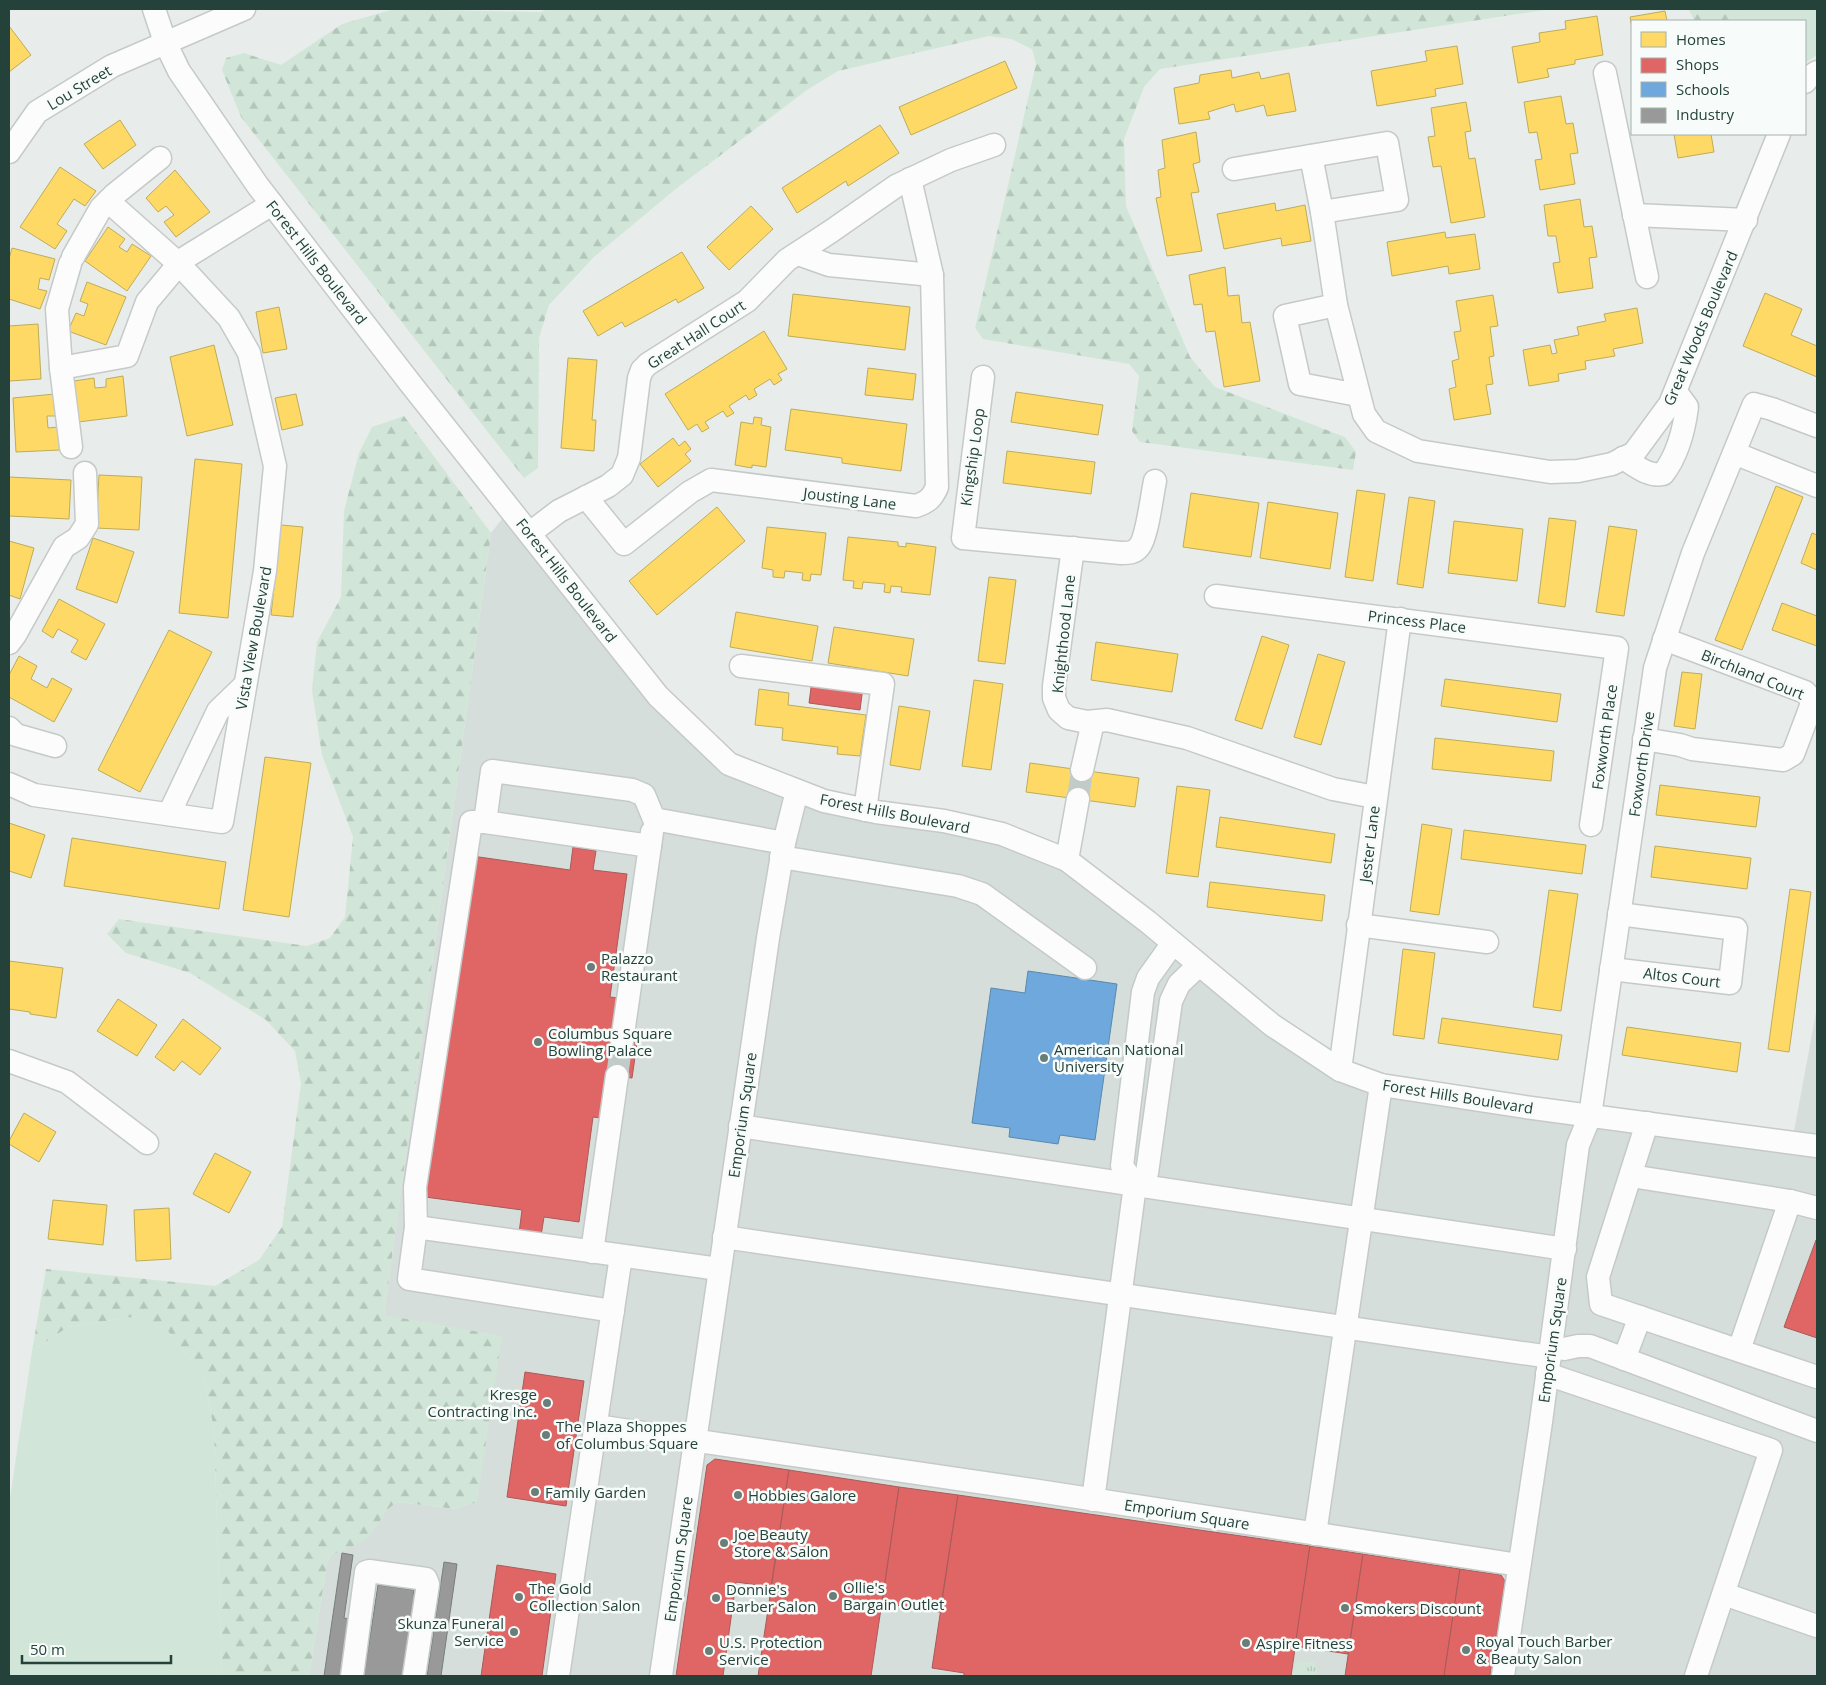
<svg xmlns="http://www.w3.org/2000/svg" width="1826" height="1685" viewBox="0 0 1826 1685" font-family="'Open Sans',sans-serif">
	<defs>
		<pattern id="forest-firs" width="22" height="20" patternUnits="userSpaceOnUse" patternTransform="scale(1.25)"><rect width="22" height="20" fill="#d1e6d8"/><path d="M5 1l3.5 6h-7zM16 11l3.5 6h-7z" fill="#b3c6ba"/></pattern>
		<pattern id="park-tufts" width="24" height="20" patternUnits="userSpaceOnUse" patternTransform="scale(1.25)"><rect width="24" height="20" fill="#d1e6d8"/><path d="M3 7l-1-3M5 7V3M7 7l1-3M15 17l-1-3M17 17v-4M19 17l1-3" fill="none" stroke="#b3c6ba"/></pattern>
	</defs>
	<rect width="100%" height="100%" fill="#e8edeb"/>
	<!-- built -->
	<polygon fill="#d6dedb" points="509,510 726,760 938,823 1086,871 1346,1068 1792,1142 1817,1007 1817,1676 309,1676 327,1563 331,1555 352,1546 370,1535 389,1506 398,1502 456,1509 384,1315 491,533"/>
	<!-- grass -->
	<g fill="#d1e6d8">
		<polygon points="1741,9 1817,9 1817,55 1805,63 1805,21 1743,21"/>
		<polygon points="138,1316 168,1331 205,1379 214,1431 222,1676 9,1676 9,1505 32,1351 68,1327"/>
	</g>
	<!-- forest -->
	<g fill="url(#forest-firs)">
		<polygon points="394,9 540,12 549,9 1551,9 1160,69 1144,87 1124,139 1126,206 1190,357 1215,387 1345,437 1356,452 1353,470 1140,442 1132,431 1139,376 1129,364 983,339 975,328 1036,64 1032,49 1011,39 989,36 838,71 807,90 677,188 594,257 549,305 539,338 538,468 524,478 241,117 222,70 226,58 244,53 281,65 342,24"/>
		<polygon points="1689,9 1741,9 1743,21 1694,21"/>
		<path d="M 404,416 L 491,533 L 384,1315 L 502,1336 L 477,1502 L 456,1509 L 398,1502 C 383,1509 381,1523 370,1535 C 360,1545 344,1550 331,1555 L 327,1563 L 309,1676 L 222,1676 L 214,1431 L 205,1379 L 168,1331 L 138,1316 L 68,1327 L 32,1351 L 46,1269 L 215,1286 L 259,1260 L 282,1227 L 301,1083 L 295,1051 L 266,1020 L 190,973 L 126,953 L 107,934 L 119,919 L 307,946 L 330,938 L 345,917 L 353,837 L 322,755 L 312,690 L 317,642 L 341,597 L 344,511 L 359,453 L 372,427 Z"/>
	</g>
	<!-- park -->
	<polygon fill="url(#park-tufts)" points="1299,1661 1315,1663 1317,1667 1316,1676 1293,1676 1295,1664"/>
	<!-- homes -->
	<g fill="#ffd966" stroke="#bdac59">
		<polygon points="1665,11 1667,21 1632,21 1632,28 1630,17"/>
		<polygon points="1597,16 1603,55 1575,60 1575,64 1547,69 1549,77 1518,83 1512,47 1540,42 1539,33 1566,29 1565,21"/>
		<polygon points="9,26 31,55 9,72"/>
		<polygon points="1457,46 1463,84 1435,89 1436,96 1377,106 1371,71 1427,61 1425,51"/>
		<polygon points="1005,61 1017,88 911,135 899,107"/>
		<polygon points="1231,70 1232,78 1259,72 1261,79 1289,73 1296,111 1267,116 1264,105 1236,112 1234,104 1208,112 1210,119 1179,124 1174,88 1199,83 1200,75"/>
		<polygon points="1561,96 1566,124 1573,123 1578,153 1570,154 1575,184 1540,190 1535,160 1542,159 1537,132 1529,133 1524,102"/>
		<polygon points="1466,102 1471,131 1465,132 1469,159 1475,158 1485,217 1451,223 1441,166 1433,167 1428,137 1435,136 1431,108"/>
		<polygon points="120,120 136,145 103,169 84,144"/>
		<polygon points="880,125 899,153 848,186 846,181 797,213 782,188"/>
		<polygon points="1196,132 1200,162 1193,164 1199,192 1191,193 1202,251 1167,256 1156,198 1161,197 1158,170 1165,168 1162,140"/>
		<polygon points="1674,134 1711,134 1714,152 1678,158"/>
		<polygon points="60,167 96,191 85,206 74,199 57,224 67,231 55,249 20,227"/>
		<polygon points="175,170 210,212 176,237 164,222 174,215 166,206 158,212 146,198"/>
		<polygon points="1580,199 1584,227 1592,226 1597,257 1589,258 1593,288 1558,293 1553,263 1560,262 1556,236 1548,236 1544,205"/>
		<polygon points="1275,203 1276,211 1305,205 1311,241 1282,246 1281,238 1224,249 1217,214"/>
		<polygon points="751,206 773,229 729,270 707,247"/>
		<polygon points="108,227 125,239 119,247 127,252 132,244 151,256 127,291 85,261"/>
		<polygon points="1445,232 1446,238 1475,234 1480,269 1449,274 1448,266 1392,276 1387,242"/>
		<polygon points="12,248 55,259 49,280 40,278 38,289 47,291 40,309 9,299 9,259"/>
		<polygon points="682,252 704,288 678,303 676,299 625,327 622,322 598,336 583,311"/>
		<polygon points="1225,267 1228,296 1239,295 1242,323 1250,322 1260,381 1224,387 1215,331 1206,332 1202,304 1194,305 1189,275"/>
		<polygon points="87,282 126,297 106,345 68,331 76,313 84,316 88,304 80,301"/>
		<polygon points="1765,293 1802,309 1791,335 1817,346 1817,377 1743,346"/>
		<polygon points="793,294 910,307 905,350 788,336"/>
		<polygon points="1493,295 1498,326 1490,327 1494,356 1489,357 1493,384 1486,385 1491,414 1454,420 1449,389 1456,387 1452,361 1459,359 1454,332 1461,331 1456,301"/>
		<polygon points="279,307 287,349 263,353 256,312"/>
		<polygon points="1637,308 1643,343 1613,349 1615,356 1585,361 1586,369 1558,374 1559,381 1529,386 1523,350 1550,345 1552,354 1557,353 1554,340 1579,335 1577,327 1606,321 1604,314"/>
		<polygon points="38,324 41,379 9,381 9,326"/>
		<polygon points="764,331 787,369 778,374 782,380 774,385 770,379 754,389 757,395 749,400 746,395 729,406 734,413 727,417 723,411 705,422 709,428 702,432 697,424 688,430 665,394"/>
		<polygon points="214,345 233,425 187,436 170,357"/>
		<polygon points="568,358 597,360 592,420 596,420 594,451 561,448"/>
		<polygon points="868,368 916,374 913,400 865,395"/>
		<polygon points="123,376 127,416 78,422 74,381 94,378 95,388 106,387 106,379"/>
		<polygon points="1016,392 1103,405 1098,435 1011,422"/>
		<polygon points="55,394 56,416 47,416 48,428 58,427 60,450 16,452 13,398"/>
		<polygon points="296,394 303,425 282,430 275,398"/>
		<polygon points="791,409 907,424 901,471 842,463 842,458 785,450"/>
		<polygon points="754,417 762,418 761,425 771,427 766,467 752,465 752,468 735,465 741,422 753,424"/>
		<polygon points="673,438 679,446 685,441 691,449 685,454 691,461 658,487 640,464"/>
		<polygon points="1007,451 1095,462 1091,494 1003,483"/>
		<polygon points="195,459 242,464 228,618 179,613"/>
		<polygon points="99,475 142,477 139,530 96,528"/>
		<polygon points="9,477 71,480 69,519 9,516"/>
		<polygon points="1776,486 1803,497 1742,650 1715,640"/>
		<polygon points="1357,490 1385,494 1373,581 1345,577"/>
		<polygon points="1191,493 1259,503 1251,557 1183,547"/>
		<polygon points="1409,497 1435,501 1423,588 1397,584"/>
		<polygon points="1268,502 1338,513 1330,569 1260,558"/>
		<polygon points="717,507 745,541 657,615 629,581"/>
		<polygon points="1549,518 1576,521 1565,607 1538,603"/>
		<polygon points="1454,521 1523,529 1517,581 1448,573"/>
		<polygon points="281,525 303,527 293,617 271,615"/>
		<polygon points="1609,526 1637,530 1624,616 1596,612"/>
		<polygon points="767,527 826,533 821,575 811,574 810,581 802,580 803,573 785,571 784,578 773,577 773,570 762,568"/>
		<polygon points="1812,533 1817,535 1817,570 1801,563"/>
		<polygon points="848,537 898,542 898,546 906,547 906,543 936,547 930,595 901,592 902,587 891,586 890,593 884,592 885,584 863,582 862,589 853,588 854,581 843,580"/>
		<polygon points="93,538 134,552 117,603 76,589"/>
		<polygon points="9,541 34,548 20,599 9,595"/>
		<polygon points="989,577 1016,580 1005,664 978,661"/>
		<polygon points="59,599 105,624 86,660 71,652 78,640 58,629 53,638 42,631"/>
		<polygon points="1782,603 1817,616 1817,646 1772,630"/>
		<polygon points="736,612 818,626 812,661 730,647"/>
		<polygon points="834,627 914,639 908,676 828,663"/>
		<polygon points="169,630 212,652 140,792 98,770"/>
		<polygon points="1262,636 1289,645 1262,729 1235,720"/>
		<polygon points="1096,642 1178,654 1172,692 1091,680"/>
		<polygon points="1318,654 1345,662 1321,745 1294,737"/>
		<polygon points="19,656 37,666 31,679 47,688 52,678 72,689 54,722 9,697 9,675"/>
		<polygon points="1682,672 1702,674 1695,729 1674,726"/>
		<polygon points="1445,679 1561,694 1557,722 1441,706"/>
		<polygon points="974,680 1003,684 991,770 962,766"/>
		<polygon points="759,689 789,693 788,705 866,715 860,756 837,754 838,747 782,740 783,728 755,725"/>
		<polygon points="899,706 930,711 920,770 890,765"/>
		<polygon points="1435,738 1554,751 1551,781 1432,769"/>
		<polygon points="265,757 311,763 289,917 243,910"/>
		<polygon points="1030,763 1139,778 1135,807 1026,792"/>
		<polygon points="1660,785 1760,797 1756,827 1656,815"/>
		<polygon points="1177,786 1210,790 1198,877 1166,873"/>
		<polygon points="1220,817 1335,834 1331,863 1216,847"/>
		<polygon points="9,823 45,835 31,878 9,871"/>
		<polygon points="1422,824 1452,829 1439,915 1410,911"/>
		<polygon points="1464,830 1586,845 1582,874 1461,859"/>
		<polygon points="72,838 226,862 219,909 64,886"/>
		<polygon points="1655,846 1751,858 1747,889 1651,877"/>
		<polygon points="1210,882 1325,895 1322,921 1207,907"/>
		<polygon points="1790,889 1811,892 1789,1052 1768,1049"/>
		<polygon points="1549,890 1578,894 1561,1011 1533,1007"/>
		<polygon points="1403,949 1435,953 1424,1039 1393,1035"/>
		<polygon points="9,961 63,968 56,1018 30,1014 30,1012 9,1009"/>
		<polygon points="118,999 157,1025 137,1056 97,1031"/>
		<polygon points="1442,1018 1562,1035 1558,1060 1438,1043"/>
		<polygon points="183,1019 221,1048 200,1075 182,1061 174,1071 155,1057"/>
		<polygon points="1627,1027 1741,1043 1737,1072 1622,1055"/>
		<polygon points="24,1113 56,1132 39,1162 9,1144 9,1141"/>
		<polygon points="215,1153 251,1172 229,1213 193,1194"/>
		<polygon points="53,1200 107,1205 103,1245 48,1239"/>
		<polygon points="169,1208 171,1259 136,1261 134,1210"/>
	</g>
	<!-- shops -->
	<g fill="#e06666" stroke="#a85b59">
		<polygon points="812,680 863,687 860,710 809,703"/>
		<polygon points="573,847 596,851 593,870 627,874 610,997 618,998 612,1040 637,1043 632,1078 607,1075 601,1118 593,1117 579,1222 544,1217 541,1236 519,1233 522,1210 425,1197 472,856 570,870"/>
		<polygon points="1816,1240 1817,1240 1817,1338 1784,1327"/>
		<polygon points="525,1372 584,1381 566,1506 507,1497"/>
		<polygon points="715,1459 789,1470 771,1587 736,1582 723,1676 676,1676 707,1465"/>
		<polygon points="789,1470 899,1487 871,1676 758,1676"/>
		<polygon points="899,1487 958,1495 940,1612 882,1603"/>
		<polygon points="958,1495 1310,1546 1291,1676 964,1676 964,1673 932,1668"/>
		<polygon points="1310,1546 1363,1554 1348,1654 1295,1646"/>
		<polygon points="1363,1554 1460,1569 1444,1676 1345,1676"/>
		<polygon points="497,1565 556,1574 542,1676 481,1676"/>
		<polygon points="1460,1569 1501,1575 1505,1581 1490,1676 1444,1676"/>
	</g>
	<!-- schools -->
	<polygon fill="#6fa8dc" stroke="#5889ab" points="1028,971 1117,984 1095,1140 1060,1135 1058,1144 1009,1137 1010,1128 972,1123 991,988 1025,993"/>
	<!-- industry -->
	<g fill="#999" stroke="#767f7c">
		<polygon points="342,1553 353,1555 344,1618 350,1619 342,1676 324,1676"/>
		<polygon points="444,1562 457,1564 441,1676 427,1676"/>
		<polygon points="378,1585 414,1590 413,1595 418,1595 406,1676 364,1676"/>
	</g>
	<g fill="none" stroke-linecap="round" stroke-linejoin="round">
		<!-- minor-tunnel -->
		<g stroke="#c1cbc8" stroke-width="22" stroke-dasharray="22 11" stroke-linecap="butt">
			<polyline points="1078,799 1082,770"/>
			<polyline points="617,1076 622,1041"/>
		</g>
		<defs>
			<g id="minor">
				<polyline points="154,9 165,42 179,71 258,186 410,383 658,696 729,764 824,801 876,812 944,821 1002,834 1067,860 1148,922 1272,1025 1340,1070 1381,1085 1525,1107 1817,1146"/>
				<polyline points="1605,73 1647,277"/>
				<polyline points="1805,82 1809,77 1817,72"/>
				<polyline points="9,152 37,112 112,66 244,9"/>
				<polyline points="1311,156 1322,212 1336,305 1364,414 1376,431 1418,451 1550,472 1578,471 1612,464 1634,453 1670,404 1779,134"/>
				<polyline points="1234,169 1387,143 1397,200 1322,212"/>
				<polyline points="1634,215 1746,220"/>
				<polyline points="798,254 829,265 932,275"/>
				<polyline points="73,257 101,208 114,195 160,158"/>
				<polyline points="70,264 57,309 61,368 71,447"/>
				<polyline points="1336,305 1285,316 1300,384 1358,395"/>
				<polyline points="61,368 127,356 147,302 183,259 272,204"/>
				<path d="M 983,377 L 963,538 L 1121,553 C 1129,553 1134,553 1139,547 C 1147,538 1152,495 1155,481"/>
				<polyline points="1734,453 1817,486"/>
				<path d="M 1623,458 C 1636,466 1648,477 1663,474 C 1677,456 1684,430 1687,407 L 1676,392"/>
				<path d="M 586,497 L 624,544 L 690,492 L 711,480 L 916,506 C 928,502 932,498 937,487 L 932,275 L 910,179"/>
				<polyline points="530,533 559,511 608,486 622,475 629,458 639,378 642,370 648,364 747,301 787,260 830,232 896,186 951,160 994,145"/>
				<polyline points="1073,548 1054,686 1054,698 1059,710 1068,718 1087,722 1107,720 1187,738 1333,789 1375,797"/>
				<polyline points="1216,596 1617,648 1591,825"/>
				<polyline points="9,643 15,635 64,547 78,538 87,524 85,473"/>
				<polyline points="741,666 883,684 865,810"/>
				<polyline points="9,728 16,735 55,746"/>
				<path d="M 1644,739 L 1680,745 L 1692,749 L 1783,760 L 1793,754 L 1810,709 C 1812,701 1811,698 1805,692 L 1664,639"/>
				<polyline points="1082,770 1093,722"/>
				<polyline points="9,784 34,795 222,822 265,571 275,466 249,353 229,318 179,264 108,201"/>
				<polyline points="169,814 218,711 245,685"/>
				<polyline points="650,846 485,822 492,771 632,790 644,795 654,819 784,843"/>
				<polyline points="781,857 958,886 982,894 1085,968"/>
				<polyline points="1067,860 1078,799"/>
				<polyline points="1358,925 1487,942"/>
				<polyline points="1611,969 1730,983 1736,929 1619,914"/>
				<polyline points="622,1041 652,832"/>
				<polyline points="9,1061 67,1082 147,1143"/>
				<polyline points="1340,1070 1400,619"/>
				<polyline points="1647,1123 1598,1277 1601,1304 1817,1377"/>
				<polyline points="740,1126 1565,1249"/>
				<polyline points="1631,1176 1790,1201 1817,1208"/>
				<polyline points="1135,1185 1122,1166 1143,992 1148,978 1173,943"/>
				<polyline points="416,1227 415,1187 471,822 485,822"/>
				<polyline points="724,1237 1550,1357"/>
				<polyline points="592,1252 617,1076"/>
				<polyline points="613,1311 409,1279 416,1227 719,1269"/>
				<polyline points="1551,1347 1564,1349 1578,1346 1590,1346 1817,1431"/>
				<polyline points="1739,1350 1790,1201"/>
				<polyline points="1624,1359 1640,1317"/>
				<polyline points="1547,1374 1771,1450 1696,1676"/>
				<polyline points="596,1426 1032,1490 1519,1565"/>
				<polyline points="1093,1500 1135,1185 1147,1173 1171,1001 1179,984 1199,965"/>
				<polyline points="1315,1534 1381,1085"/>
				<polyline points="1724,1594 1817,1626"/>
				<polyline points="352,1676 366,1572 369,1571 426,1579 428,1584 414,1676"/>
				<polyline points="558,1676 621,1256"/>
				<polyline points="661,1676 768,938 784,843 797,791"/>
				<polyline points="1503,1676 1540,1429 1578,1145 1590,1116 1655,668 1693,553 1754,404 1772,409 1817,426"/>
			</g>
		</defs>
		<!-- minor casing -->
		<use href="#minor" stroke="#c5cac8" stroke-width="25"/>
		<!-- minor -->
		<use href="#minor" stroke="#fcfcfc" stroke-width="22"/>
	</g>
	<!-- markers -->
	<g fill="#697e78" stroke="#f7fbf9" stroke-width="2">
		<circle cx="591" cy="967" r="5"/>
		<circle cx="538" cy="1042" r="5"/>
		<circle cx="1044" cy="1058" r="5"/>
		<circle cx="547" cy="1403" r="5"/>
		<circle cx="546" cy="1435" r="5"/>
		<circle cx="535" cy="1492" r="5"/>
		<circle cx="738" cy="1495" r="5"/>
		<circle cx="724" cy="1543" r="5"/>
		<circle cx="833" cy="1596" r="5"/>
		<circle cx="519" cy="1597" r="5"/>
		<circle cx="716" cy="1598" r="5"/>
		<circle cx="1345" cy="1608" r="5"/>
		<circle cx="514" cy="1632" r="5"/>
		<circle cx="1246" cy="1643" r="5"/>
		<circle cx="1466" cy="1650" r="5"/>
		<circle cx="709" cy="1651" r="5"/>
	</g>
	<g text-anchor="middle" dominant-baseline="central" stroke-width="5" stroke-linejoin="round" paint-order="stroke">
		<!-- street labels -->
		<g font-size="15" fill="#24423a" stroke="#f7fbf9">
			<text transform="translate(79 87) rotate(-31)">Lou Street</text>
			<text transform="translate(317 262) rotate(52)">Forest Hills Boulevard</text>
			<text transform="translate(1700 328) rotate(-67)">Great Woods Boulevard</text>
			<text transform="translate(696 334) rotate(-33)">Great Hall Court</text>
			<text transform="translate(972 457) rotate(-82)">Kingship Loop</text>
			<text transform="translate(850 498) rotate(7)">Jousting Lane</text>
			<text transform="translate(567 580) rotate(52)">Forest Hills Boulevard</text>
			<text transform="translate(1417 621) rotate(7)">Princess Place</text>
			<text transform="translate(1063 634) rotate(-84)">Knighthood Lane</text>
			<text transform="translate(253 638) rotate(-80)">Vista View Boulevard</text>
			<text transform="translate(1753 674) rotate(22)">Birchland Court</text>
			<text transform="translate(1604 737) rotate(-82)">Foxworth Place</text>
			<text transform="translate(1641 764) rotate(-82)">Foxworth Drive</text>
			<text transform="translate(895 813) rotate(11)">Forest Hills Boulevard</text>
			<text transform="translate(1369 844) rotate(-83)">Jester Lane</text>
			<text transform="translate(1682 977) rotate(7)">Altos Court</text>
			<text transform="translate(1458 1096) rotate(9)">Forest Hills Boulevard</text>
			<text transform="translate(742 1115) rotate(-82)">Emporium Square</text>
			<text transform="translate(1552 1340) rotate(-82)">Emporium Square</text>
			<text transform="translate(1187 1514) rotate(9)">Emporium Square</text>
			<text transform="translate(678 1559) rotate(-82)">Emporium Square</text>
		</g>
		<!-- poi labels -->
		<g font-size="15" fill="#24423a" stroke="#f7fbf9" text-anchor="start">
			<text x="601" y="958">Palazzo<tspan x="601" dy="17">Restaurant</tspan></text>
			<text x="548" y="1033">Columbus Square<tspan x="548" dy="17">Bowling Palace</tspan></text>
			<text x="1054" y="1049">American National<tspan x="1054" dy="17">University</tspan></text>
			<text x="537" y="1394" text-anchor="end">Kresge<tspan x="537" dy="17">Contracting Inc.</tspan></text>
			<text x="556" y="1426">The Plaza Shoppes<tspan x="556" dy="17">of Columbus Square</tspan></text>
			<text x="545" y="1492">Family Garden</text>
			<text x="748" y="1495">Hobbies Galore</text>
			<text x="734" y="1534">Joe Beauty<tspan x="734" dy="17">Store &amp; Salon</tspan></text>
			<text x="843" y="1587">Ollie's<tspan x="843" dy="17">Bargain Outlet</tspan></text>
			<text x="529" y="1588">The Gold<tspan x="529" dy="17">Collection Salon</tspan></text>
			<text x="726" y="1589">Donnie's<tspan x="726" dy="17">Barber Salon</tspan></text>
			<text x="1355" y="1608">Smokers Discount</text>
			<text x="504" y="1623" text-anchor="end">Skunza Funeral<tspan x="504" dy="17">Service</tspan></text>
			<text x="1476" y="1641">Royal Touch Barber<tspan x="1476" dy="17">&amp; Beauty Salon</tspan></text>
			<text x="719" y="1642">U.S. Protection<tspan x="719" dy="17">Service</tspan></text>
			<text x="1256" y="1643">Aspire Fitness</text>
		</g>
	</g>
	<!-- border -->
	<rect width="1826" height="1685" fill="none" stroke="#24423a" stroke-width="20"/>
	<!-- legend -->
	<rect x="1631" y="20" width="175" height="115" fill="#f7fbf9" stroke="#a3b1ad"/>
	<rect x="1641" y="32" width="25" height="15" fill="#ffd966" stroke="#a3b1ad"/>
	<text x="1676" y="45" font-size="15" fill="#24423a">Homes</text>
	<rect x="1641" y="58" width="25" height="15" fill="#e06666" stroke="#a3b1ad"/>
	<text x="1676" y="70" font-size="15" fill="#24423a">Shops</text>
	<rect x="1641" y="82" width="25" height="15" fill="#6fa8dc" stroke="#a3b1ad"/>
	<text x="1676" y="95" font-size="15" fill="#24423a">Schools</text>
	<rect x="1641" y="108" width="25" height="15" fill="#999999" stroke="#a3b1ad"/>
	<text x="1676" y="120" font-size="15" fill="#24423a">Industry</text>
	<!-- scale -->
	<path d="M22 1655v8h149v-8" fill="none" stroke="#24423a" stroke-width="2.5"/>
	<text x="30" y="1655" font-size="15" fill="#24423a" stroke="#f7fbf9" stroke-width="4" paint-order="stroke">50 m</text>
</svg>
